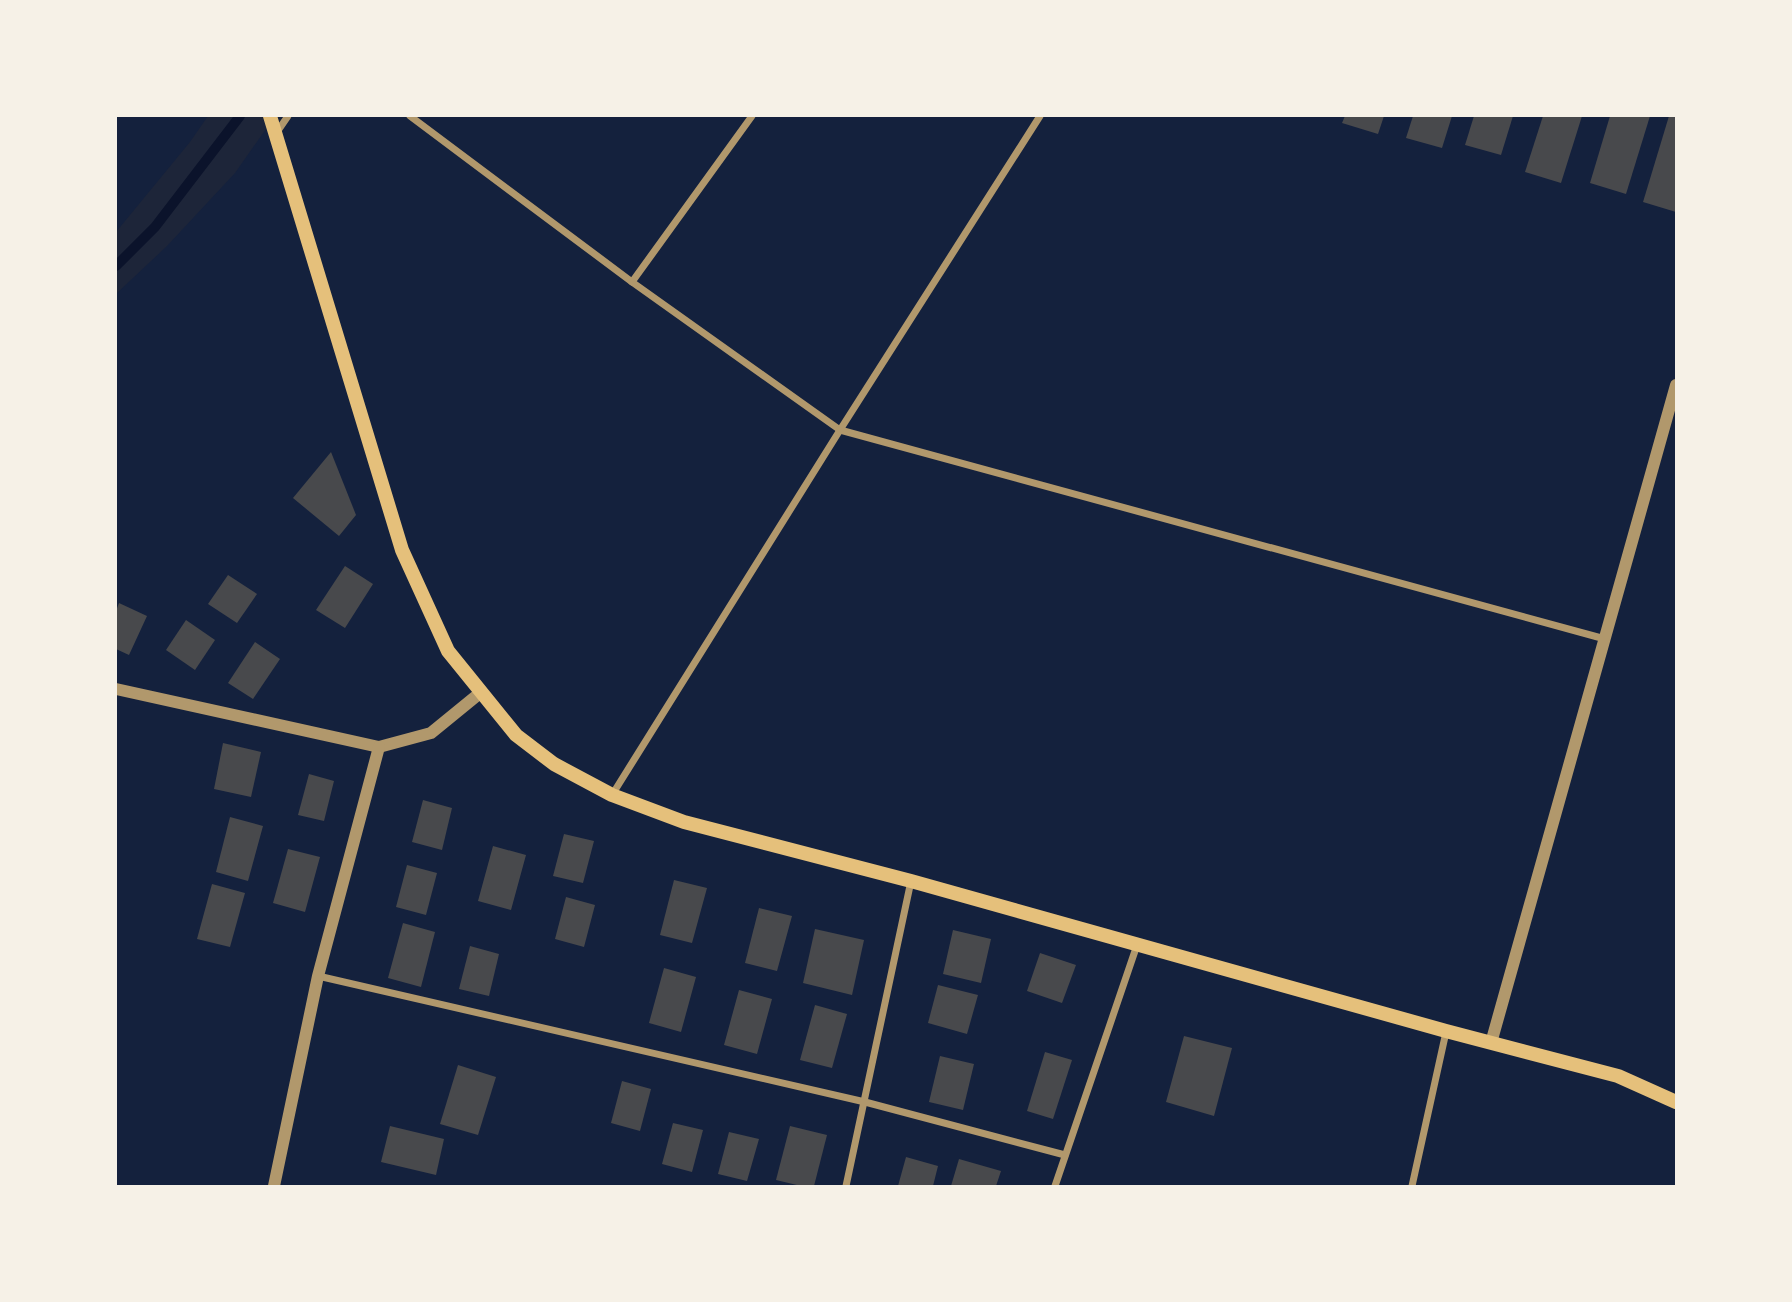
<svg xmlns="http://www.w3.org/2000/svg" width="1792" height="1302" viewBox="0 0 1792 1302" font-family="Figtree,sans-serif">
	<rect width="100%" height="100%" fill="#14213d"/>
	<!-- green -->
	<polygon fill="#1d2539" points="208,116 275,116 235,173 167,246 116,294 116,232 190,142"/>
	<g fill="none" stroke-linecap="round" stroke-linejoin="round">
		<!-- stream -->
		<polyline stroke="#0b132b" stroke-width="10" points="116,266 155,227 240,116"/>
	</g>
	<!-- building -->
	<g fill="#48494c">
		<polygon points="1345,116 1384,116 1378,134 1342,123"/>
		<polygon points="1413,116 1452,116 1442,148 1406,138"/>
		<polygon points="1474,116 1513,116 1501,155 1465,145"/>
		<polygon points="1543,116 1582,116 1561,183 1525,172"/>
		<polygon points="1610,116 1650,116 1626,194 1590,183"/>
		<polygon points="1669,116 1676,116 1676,212 1643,202"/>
		<polygon points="331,452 356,515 339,536 293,498"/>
		<polygon points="345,566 373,584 345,628 316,610"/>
		<polygon points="228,575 257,594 237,623 208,604"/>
		<polygon points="119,603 147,616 129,655 116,649 116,611"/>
		<polygon points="186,620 215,640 195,670 166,650"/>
		<polygon points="255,642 280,659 253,699 228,683"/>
		<polygon points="223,743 261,752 251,797 214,789"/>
		<polygon points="309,774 334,781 324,821 298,815"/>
		<polygon points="423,800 452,808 442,850 412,842"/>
		<polygon points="230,817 263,826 248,881 216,872"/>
		<polygon points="564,834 594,841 583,883 553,876"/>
		<polygon points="493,846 526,855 511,910 478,901"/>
		<polygon points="288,849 320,857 305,912 273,903"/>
		<polygon points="407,865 437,873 426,915 396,907"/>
		<polygon points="674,880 707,888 692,943 660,935"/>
		<polygon points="212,884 245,893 230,947 197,939"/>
		<polygon points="566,897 595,905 584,947 555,939"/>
		<polygon points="759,908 792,916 777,971 745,963"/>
		<polygon points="403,923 435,932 421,987 388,978"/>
		<polygon points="815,929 864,940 852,995 803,983"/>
		<polygon points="953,930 991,939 981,983 943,974"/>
		<polygon points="470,946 499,954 489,996 459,989"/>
		<polygon points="1040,953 1076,965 1062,1003 1027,991"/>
		<polygon points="664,968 696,977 681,1032 649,1023"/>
		<polygon points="938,985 978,995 967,1034 928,1023"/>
		<polygon points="739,990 772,999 757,1054 724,1045"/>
		<polygon points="815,1005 847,1014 832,1068 800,1060"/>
		<polygon points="1184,1036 1232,1048 1214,1116 1166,1102"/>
		<polygon points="1045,1052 1072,1060 1053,1119 1027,1111"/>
		<polygon points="940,1056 974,1064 963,1110 929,1102"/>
		<polygon points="458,1065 496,1077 478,1135 440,1124"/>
		<polygon points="622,1081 651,1089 640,1131 611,1123"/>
		<polygon points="673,1123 703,1130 692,1172 662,1164"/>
		<polygon points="390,1126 444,1139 436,1175 381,1162"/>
		<polygon points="790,1126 827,1135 814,1186 801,1186 776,1180"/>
		<polygon points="729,1132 759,1139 747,1181 718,1174"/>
		<polygon points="906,1157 938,1166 933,1186 898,1186"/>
		<polygon points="959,1159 1001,1171 996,1186 951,1186"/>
	</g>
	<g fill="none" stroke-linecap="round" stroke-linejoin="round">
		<!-- minor -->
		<g stroke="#b1986c" stroke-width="7">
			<polyline points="410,116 632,282 840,430 1605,639"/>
			<polyline points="277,132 288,116"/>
			<polyline points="632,282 752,116"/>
			<polyline points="612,795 840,430 1040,116"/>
			<polyline points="318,976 865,1102 1065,1155"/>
			<polyline points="846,1186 911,881"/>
			<polyline points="1055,1186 1137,945"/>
			<polyline points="1412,1186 1446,1032"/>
		</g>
		<!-- tertiary -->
		<g stroke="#b1986c" stroke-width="12">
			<polyline points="116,689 379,747 431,733 480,693"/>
			<polyline points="1491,1043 1676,385"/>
			<polyline points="274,1186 318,976 379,747"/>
		</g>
		<!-- secondary -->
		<polyline stroke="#e5c07b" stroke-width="14" points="270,116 402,550 448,651 516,735 554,764 612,795 684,822 911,881 1446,1031 1618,1076 1676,1102"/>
	</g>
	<!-- border -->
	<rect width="1792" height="1302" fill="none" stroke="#f6f1e7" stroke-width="234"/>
</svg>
